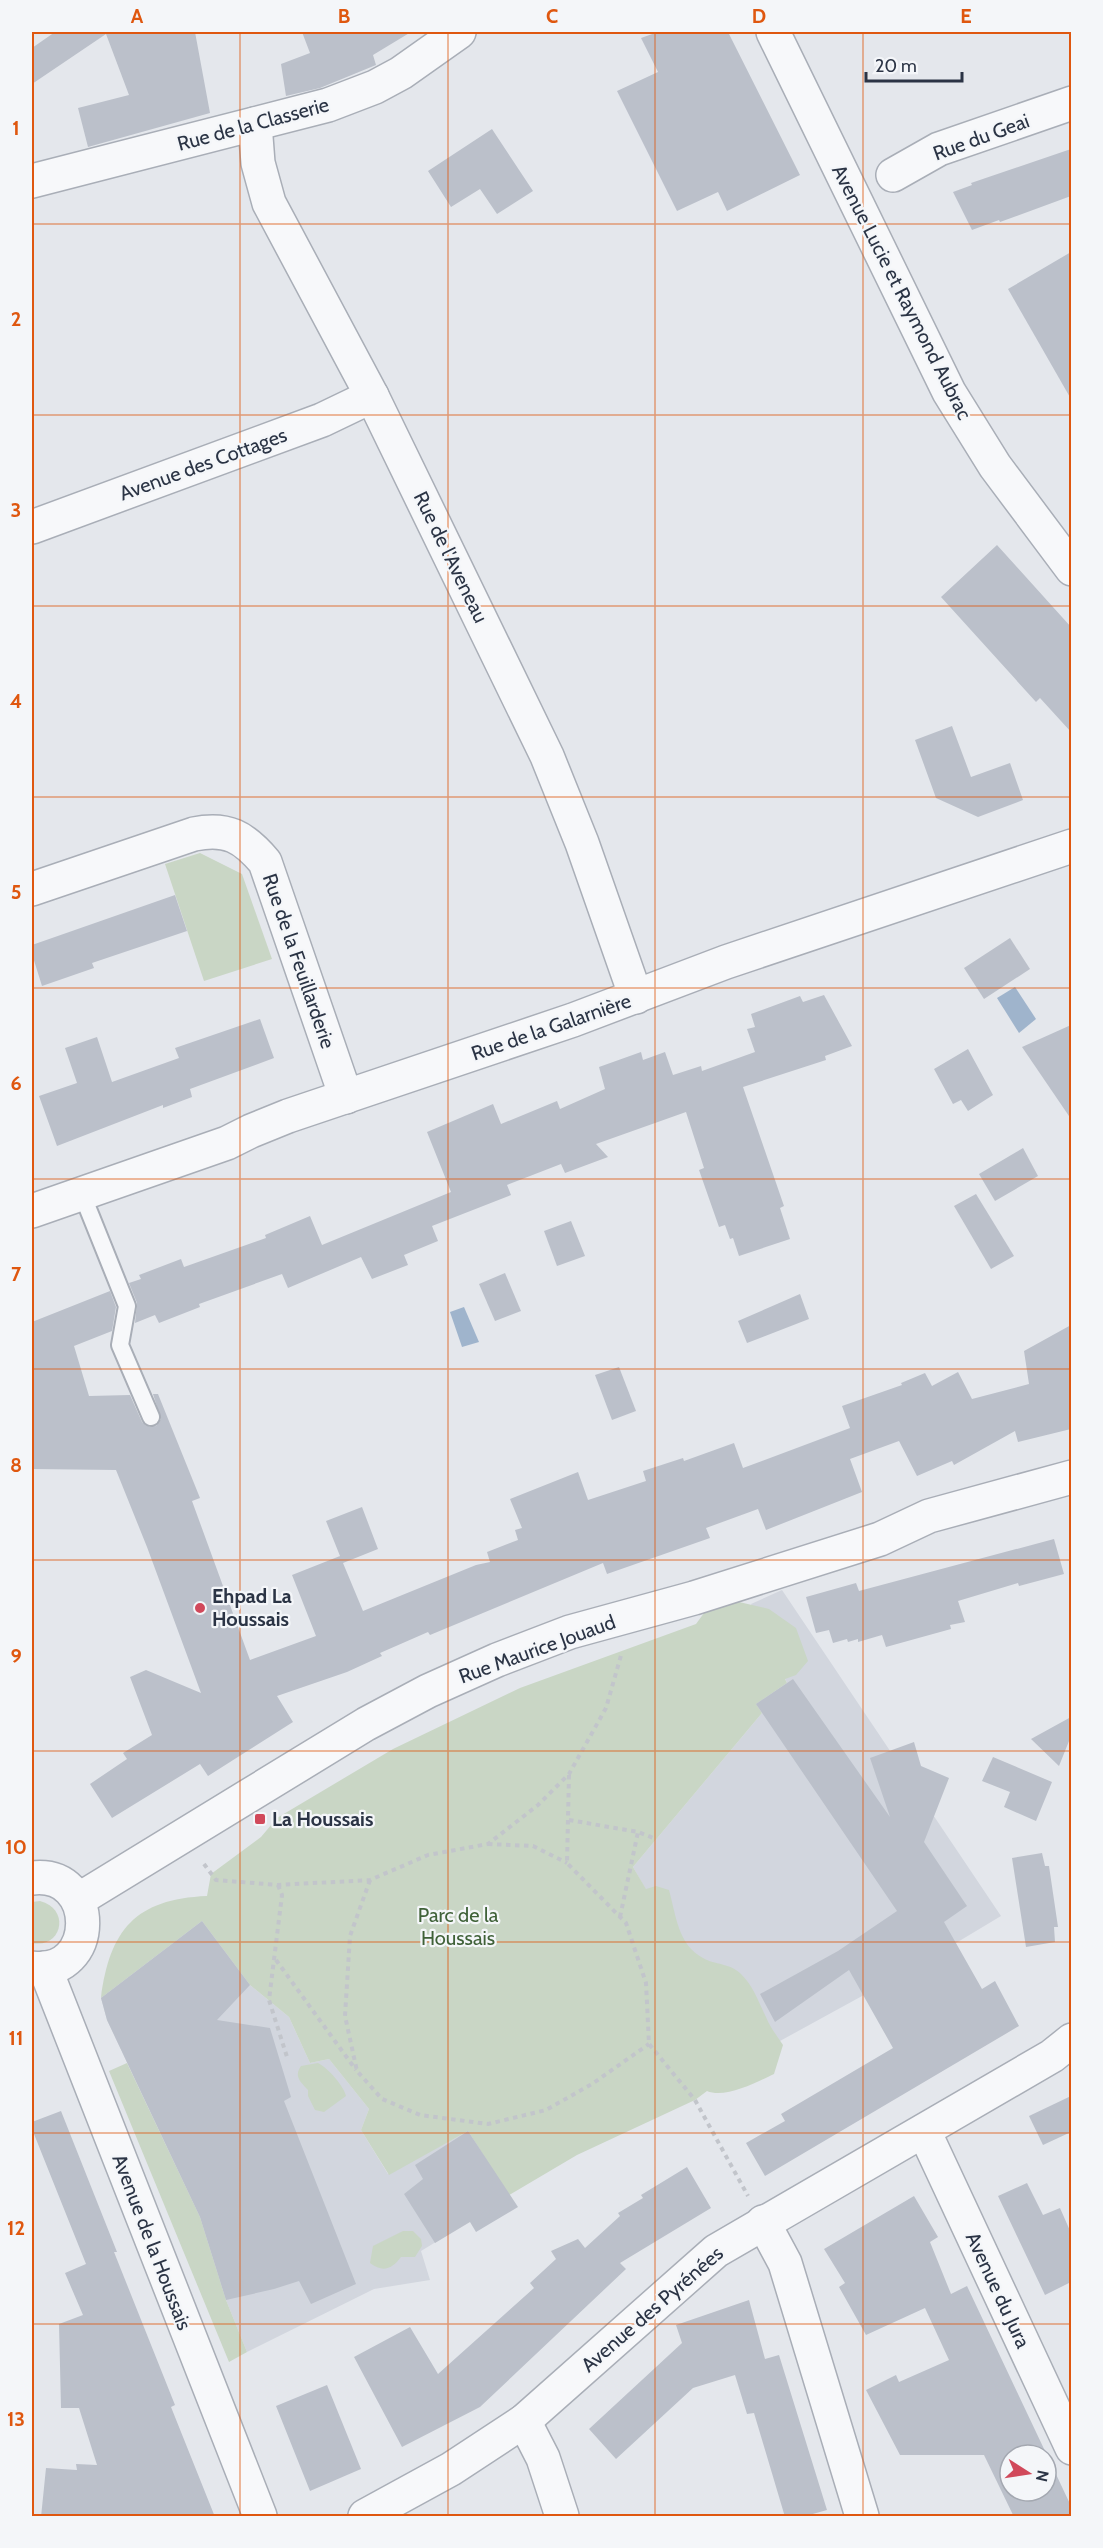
<svg xmlns="http://www.w3.org/2000/svg" width="1103" height="2548" viewBox="0 0 1103 2548" font-family="Cabin,sans-serif">
	<rect width="100%" height="100%" fill="#e4e7ec"/>
	<!-- built -->
	<g fill="#d2d6de">
		<polygon points="782,1590 1001,1916 926,1961 769,2047 719,2018 633,1867 762,1713 755,1704 787,1683 751,1604"/>
		<polygon points="202,1921 250,1985 289,2017 310,2063 329,2059 369,2109 361,2130 388,2174 468,2131 484,2156 449,2234 421,2251 430,2280 374,2289 247,2352 226,2300 200,2217 107,2020 101,1998"/>
	</g>
	<!-- green -->
	<g fill="#c9d6c5">
		<polygon points="200,853 242,874 272,959 204,981 165,864"/>
		<path d="M 739,1602 L 769,1609 L 796,1628 L 808,1661 L 796,1675 L 785,1679 L 787,1683 L 756,1704 L 762,1713 L 633,1867 L 646,1889 L 656,1886 L 669,1890 C 676,1915 678,1945 703,1958 C 715,1965 730,1963 741,1974 C 754,1987 758,2001 766,2017 C 770,2027 777,2036 783,2045 L 774,2074 C 757,2082 725,2099 707,2091 L 695,2100 L 577,2155 L 499,2201 L 474,2162 L 484,2156 L 468,2131 L 389,2175 L 361,2130 L 369,2109 L 329,2059 L 310,2063 L 289,2017 L 250,1985 L 202,1921 L 101,1998 C 110,1930 135,1899 207,1896 L 211,1874 L 261,1837 L 277,1818 L 393,1749 L 520,1688 L 696,1624 L 704,1613 Z"/>
		<path d="M 40,1901 C 71,1909 62,1949 32,1943 L 32,1902 Z"/>
		<polygon points="127,2063 200,2217 226,2300 247,2352 229,2362 109,2071"/>
		<path d="M 318,2063 C 327,2067 344,2086 346,2096 L 324,2112 L 315,2110 L 308,2096 L 308,2090 C 302,2083 293,2077 301,2066 Z"/>
		<path d="M 403,2231 L 413,2231 L 421,2239 L 422,2246 L 415,2257 L 401,2257 C 392,2269 383,2273 370,2263 L 373,2246 Z"/>
	</g>
	<!-- water -->
	<g fill="#9fb4cc">
		<polygon points="1015,987 1036,1019 1019,1033 997,998"/>
		<polygon points="464,1307 479,1342 462,1347 450,1312"/>
	</g>
	<!-- building -->
	<g fill="#bbc0ca" fill-rule="evenodd">
		<polygon points="55,32 195,32 210,113 88,147 78,108 129,95 106,34 32,84 32,48"/>
		<polygon points="302,32 411,32 373,55 376,65 320,88 286,96 281,64 310,53"/>
		<polygon points="658,32 728,32 800,175 727,211 718,192 677,211 617,91 658,72 641,38"/>
		<polygon points="492,129 533,191 497,214 480,189 451,207 428,171"/>
		<polygon points="1071,149 1071,196 1000,222 999,220 972,230 953,192 972,185 971,183"/>
		<polygon points="1071,252 1071,399 1008,289"/>
		<polygon points="997,545 1071,627 1071,732 1040,698 1036,702 941,597"/>
		<polygon points="952,726 971,777 1010,763 1023,800 978,817 936,798 915,740"/>
		<polygon points="175,895 187,931 92,963 94,968 42,986 32,954 32,945"/>
		<polygon points="1010,938 1030,969 984,999 964,968"/>
		<polygon points="824,995 852,1046 825,1056 826,1060 743,1087 784,1206 780,1208 790,1239 739,1256 733,1238 730,1239 725,1225 719,1227 699,1170 704,1168 686,1112 596,1144 608,1157 565,1173 561,1164 507,1185 511,1195 432,1226 438,1241 404,1255 408,1265 372,1279 361,1257 288,1288 282,1274 199,1304 200,1307 159,1323 155,1315 135,1323 137,1303 129,1283 141,1279 139,1275 181,1259 184,1267 266,1238 265,1235 310,1216 322,1245 451,1192 427,1132 493,1104 501,1124 557,1101 560,1109 605,1089 599,1067 641,1052 643,1060 665,1052 673,1075 701,1066 702,1071 755,1052 747,1029 755,1027 751,1014 800,996 803,1002"/>
		<polygon points="260,1019 274,1058 190,1089 192,1097 163,1108 163,1105 57,1146 39,1096 77,1083 65,1048 97,1037 112,1082 179,1058 175,1048"/>
		<polygon points="1071,1025 1071,1119 1022,1047"/>
		<polygon points="968,1049 993,1095 968,1111 961,1100 953,1104 934,1069"/>
		<polygon points="1023,1148 1038,1176 995,1201 979,1174"/>
		<polygon points="976,1194 1014,1256 991,1269 954,1206"/>
		<polygon points="571,1221 585,1256 557,1266 544,1231"/>
		<polygon points="505,1273 521,1311 495,1321 479,1284"/>
		<polygon points="110,1291 116,1307 112,1331 74,1346 89,1396 130,1395 142,1422 150,1427 156,1426 161,1419 153,1394 158,1394 200,1498 192,1501 250,1660 316,1636 292,1575 340,1556 342,1561 326,1521 362,1507 378,1549 343,1563 363,1611 476,1565 490,1562 487,1552 518,1540 515,1530 522,1528 510,1499 578,1472 588,1500 646,1481 643,1471 683,1458 684,1461 734,1443 743,1468 850,1428 842,1406 902,1385 901,1383 925,1373 932,1386 958,1372 972,1399 1029,1384 1024,1351 1071,1325 1071,1429 1018,1442 1015,1431 954,1465 952,1461 917,1476 899,1441 850,1459 862,1492 766,1530 758,1509 706,1528 710,1538 607,1574 603,1563 430,1635 428,1632 380,1653 382,1656 347,1672 277,1696 293,1722 208,1776 200,1764 112,1818 90,1784 127,1759 123,1753 152,1735 130,1677 146,1670 201,1693 147,1547 116,1470 32,1469 32,1322"/>
		<polygon points="800,1294 809,1319 747,1343 738,1321"/>
		<polygon points="619,1367 636,1411 612,1420 595,1375"/>
		<polygon points="1054,1539 1064,1574 1019,1586 1018,1583 958,1601 965,1622 950,1625 951,1629 886,1647 882,1635 858,1642 858,1639 848,1642 847,1639 833,1643 829,1630 816,1633 806,1597 856,1583 859,1591"/>
		<polygon points="793,1679 890,1817 870,1758 914,1742 921,1766 949,1778 924,1842 967,1906 944,1922 982,1989 995,1981 1019,2026 765,2176 746,2143 785,2121 781,2114 893,2048 849,1970 775,2022 760,1994 838,1951 897,1911 756,1704"/>
		<polygon points="1071,1717 1071,1736 1059,1766 1031,1739"/>
		<polygon points="993,1757 1052,1782 1036,1821 1004,1807 1010,1792 982,1781"/>
		<polygon points="1042,1853 1045,1866 1049,1866 1058,1927 1054,1927 1055,1942 1026,1947 1012,1858"/>
		<polygon points="202,1921 250,1985 217,2020 270,2028 291,2097 284,2101 356,2284 311,2304 299,2281 274,2289 226,2300 200,2217 107,2020 101,1998"/>
		<polygon points="1071,2096 1071,2132 1043,2145 1029,2116"/>
		<polygon points="61,2111 117,2252 114,2252 175,2405 171,2407 215,2517 41,2517 46,2468 77,2470 76,2464 97,2465 79,2408 61,2408 59,2324 83,2315 65,2273 86,2264 32,2129 32,2122"/>
		<polygon points="468,2131 518,2207 476,2232 470,2222 435,2243 404,2194 423,2179 415,2165"/>
		<polygon points="687,2167 711,2208 620,2263 626,2269 480,2407 402,2447 354,2357 410,2327 438,2374 534,2288 530,2283 556,2259 551,2251 578,2239 585,2248 620,2216 618,2213 643,2198 641,2195"/>
		<polygon points="1027,2183 1043,2215 1060,2208 1071,2233 1071,2282 1045,2295 998,2196"/>
		<path d="M 914,2196 L 938,2237 L 930,2242 L 951,2294 L 967,2286 L 1071,2506 L 1071,2517 L 1014,2517 L 984,2455 L 900,2455 L 866,2390 L 896,2375 L 899,2382 L 949,2360 L 925,2308 L 866,2335 L 839,2287 L 845,2283 L 824,2249 ZM 1010,2455 L 1046,2455 L 1046,2491 L 1010,2491 Z"/>
		<polygon points="749,2300 765,2359 779,2355 827,2510 802,2517 785,2517 754,2413 747,2414 735,2375 693,2388 616,2459 589,2429 682,2343 676,2325"/>
		<polygon points="327,2385 361,2469 310,2491 276,2406"/>
	</g>
	<g fill="none" stroke-linecap="round" stroke-linejoin="round">
		<defs>
			<polyline id="lane" points="82,1194 127,1306 120,1345 151,1417"/>
			<g id="street">
				<polyline points="773,32 949,392 995,466 1072,569"/>
				<polyline points="255,124 258,163 269,203 372,396 547,756 582,843 636,997"/>
				<polyline points="893,175 939,149 1072,103"/>
				<polyline points="32,181 328,105 375,87 401,73 459,32"/>
				<polyline points="32,527 322,420 372,396"/>
				<path d="M 32,889 L 194,834 C 227,827 244,837 265,862 L 346,1097"/>
				<polyline points="32,1211 227,1143 251,1131 288,1116 573,1020 726,962 1072,846"/>
				<path d="M 32,1878 C 100,1870 99,1977 32,1968"/>
				<polyline points="78,1900 366,1724 428,1691 497,1660 570,1632 694,1598 880,1539 929,1516 1072,1477"/>
				<polyline points="45,1968 260,2516"/>
				<polyline points="924,2131 1072,2448"/>
				<polyline points="763,2222 785,2263 862,2516"/>
				<polyline points="524,2421 543,2458 562,2516"/>
				<polyline points="365,2516 451,2469 524,2421 716,2251 1052,2056 1072,2040"/>
			</g>
		</defs>
		<!-- lane casing -->
		<use href="#lane" stroke="#a9aeb7" stroke-width="20"/>
		<!-- street casing -->
		<use href="#street" stroke="#a9aeb7" stroke-width="36"/>
		<!-- path -->
		<g stroke="#c2c5cb" stroke-width="4" stroke-dasharray="4.5 4.5" stroke-linecap="butt">
			<polyline points="569,1775 567,1863 626,1923 646,1983 649,2044 695,2100 748,2196"/>
			<polyline points="569,1820 638,1832 656,1839"/>
			<polyline points="488,1844 533,1846 567,1863"/>
			<polyline points="204,1864 216,1880 278,1885 370,1880 428,1855 488,1844 538,1805 569,1774 606,1708 622,1652"/>
			<polyline points="370,1880 350,1936 345,2016 357,2071 382,2099 420,2115 488,2124 546,2110 592,2084 649,2044"/>
			<polyline points="278,1885 282,1895 269,2000 287,2057"/>
			<polyline points="620,1917 638,1832"/>
			<polyline points="276,1960 356,2070"/>
		</g>
		<!-- lane -->
		<use href="#lane" stroke="#f7f8fa" stroke-width="16"/>
		<!-- street -->
		<use href="#street" stroke="#f7f8fa" stroke-width="33"/>
	</g>
	<!-- grid -->
	<path fill="none" stroke="#df570f" stroke-width="1.5" stroke-opacity="0.55" d="M 240,32 L 240,2516M 448,32 L 448,2516M 655,32 L 655,2516M 863,32 L 863,2516M 32,224 L 1072,224M 32,415 L 1072,415M 32,606 L 1072,606M 32,797 L 1072,797M 32,988 L 1072,988M 32,1179 L 1072,1179M 32,1369 L 1072,1369M 32,1560 L 1072,1560M 32,1751 L 1072,1751M 32,1942 L 1072,1942M 32,2133 L 1072,2133M 32,2324 L 1072,2324"/>
	<!-- markers -->
	<g fill="#d1495b" stroke="#f4f6f9" stroke-width="2">
		<circle cx="200" cy="1608" r="6"/>
		<rect x="254" y="1813" width="12" height="12" rx="3"/>
	</g>
	<g text-anchor="middle" dominant-baseline="central" stroke-width="4.5" stroke-linejoin="round" paint-order="stroke">
		<!-- street labels -->
		<g font-size="20" fill="#2b3445" stroke="#f4f6f9">
			<text transform="translate(253 124) rotate(-15)">Rue de la Classerie</text>
			<text transform="translate(981 137) rotate(-20)">Rue du Geai</text>
			<text transform="translate(902 292) rotate(63)">Avenue Lucie et Raymond Aubrac</text>
			<text transform="translate(203 464) rotate(-20)">Avenue des Cottages</text>
			<text transform="translate(451 557) rotate(64)">Rue de l'Aveneau</text>
			<text transform="translate(299 961) rotate(71)">Rue de la Feuillarderie</text>
			<text transform="translate(551 1027) rotate(-19)">Rue de la Galarnière</text>
			<text transform="translate(537 1649) rotate(-20)">Rue Maurice Jouaud</text>
			<text transform="translate(152 2242) rotate(69)">Avenue de la Houssais</text>
			<text transform="translate(998 2290) rotate(65)">Avenue du Jura</text>
			<text transform="translate(652 2309) rotate(-41)">Avenue des Pyrénées</text>
		</g>
		<!-- poi labels -->
		<g font-size="20" font-weight="bold" fill="#2b3445" stroke="#f4f6f9" text-anchor="start">
			<text x="212" y="1596">Ehpad La<tspan x="212" dy="23">Houssais</tspan></text>
			<text x="272" y="1819">La Houssais</text>
		</g>
		<!-- park labels -->
		<g font-size="20" fill="#3f6138" stroke="#f4f6f9">
			<text x="458" y="1915">Parc de la<tspan x="458" dy="23">Houssais</tspan></text>
		</g>
	</g>
	<!-- border -->
	<rect width="1103" height="2548" fill="none" stroke="#f4f6f9" stroke-width="66"/>
	<!-- north arrow -->
	<g transform="translate(1028 2473) rotate(102)"><circle r="28" fill="#f4f6f9" stroke="#a4a8b1" stroke-width="1.5"/>
	<path d="M0-4.5L10 22L0 15L-10 22Z" fill="#d1495b"/>
	<text y="-9" font-size="16" font-weight="bold" text-anchor="middle" fill="#2b3445">N</text>
	</g>
	<!-- scale -->
	<path d="M866 72v9h96v-9" fill="none" stroke="#2b3445" stroke-width="3"/>
	<text x="875" y="72" font-size="18" fill="#2b3445" stroke="#f4f6f9" stroke-width="4.5" paint-order="stroke">20 m</text>
	<rect x="33" y="33" width="1037" height="2482" fill="none" stroke="#df570f" stroke-width="2"/>
	<g font-size="20" text-anchor="middle" font-weight="bold" fill="#df570f">
		<text x="137" y="23">A</text>
		<text x="344" y="23">B</text>
		<text x="552" y="23">C</text>
		<text x="759" y="23">D</text>
		<text x="966" y="23">E</text>
		<text x="16" y="135">1</text>
		<text x="16" y="326">2</text>
		<text x="16" y="517">3</text>
		<text x="16" y="708">4</text>
		<text x="16" y="899">5</text>
		<text x="16" y="1090">6</text>
		<text x="16" y="1281">7</text>
		<text x="16" y="1472">8</text>
		<text x="16" y="1663">9</text>
		<text x="16" y="1854">10</text>
		<text x="16" y="2045">11</text>
		<text x="16" y="2235">12</text>
		<text x="16" y="2426">13</text>
	</g>
</svg>
